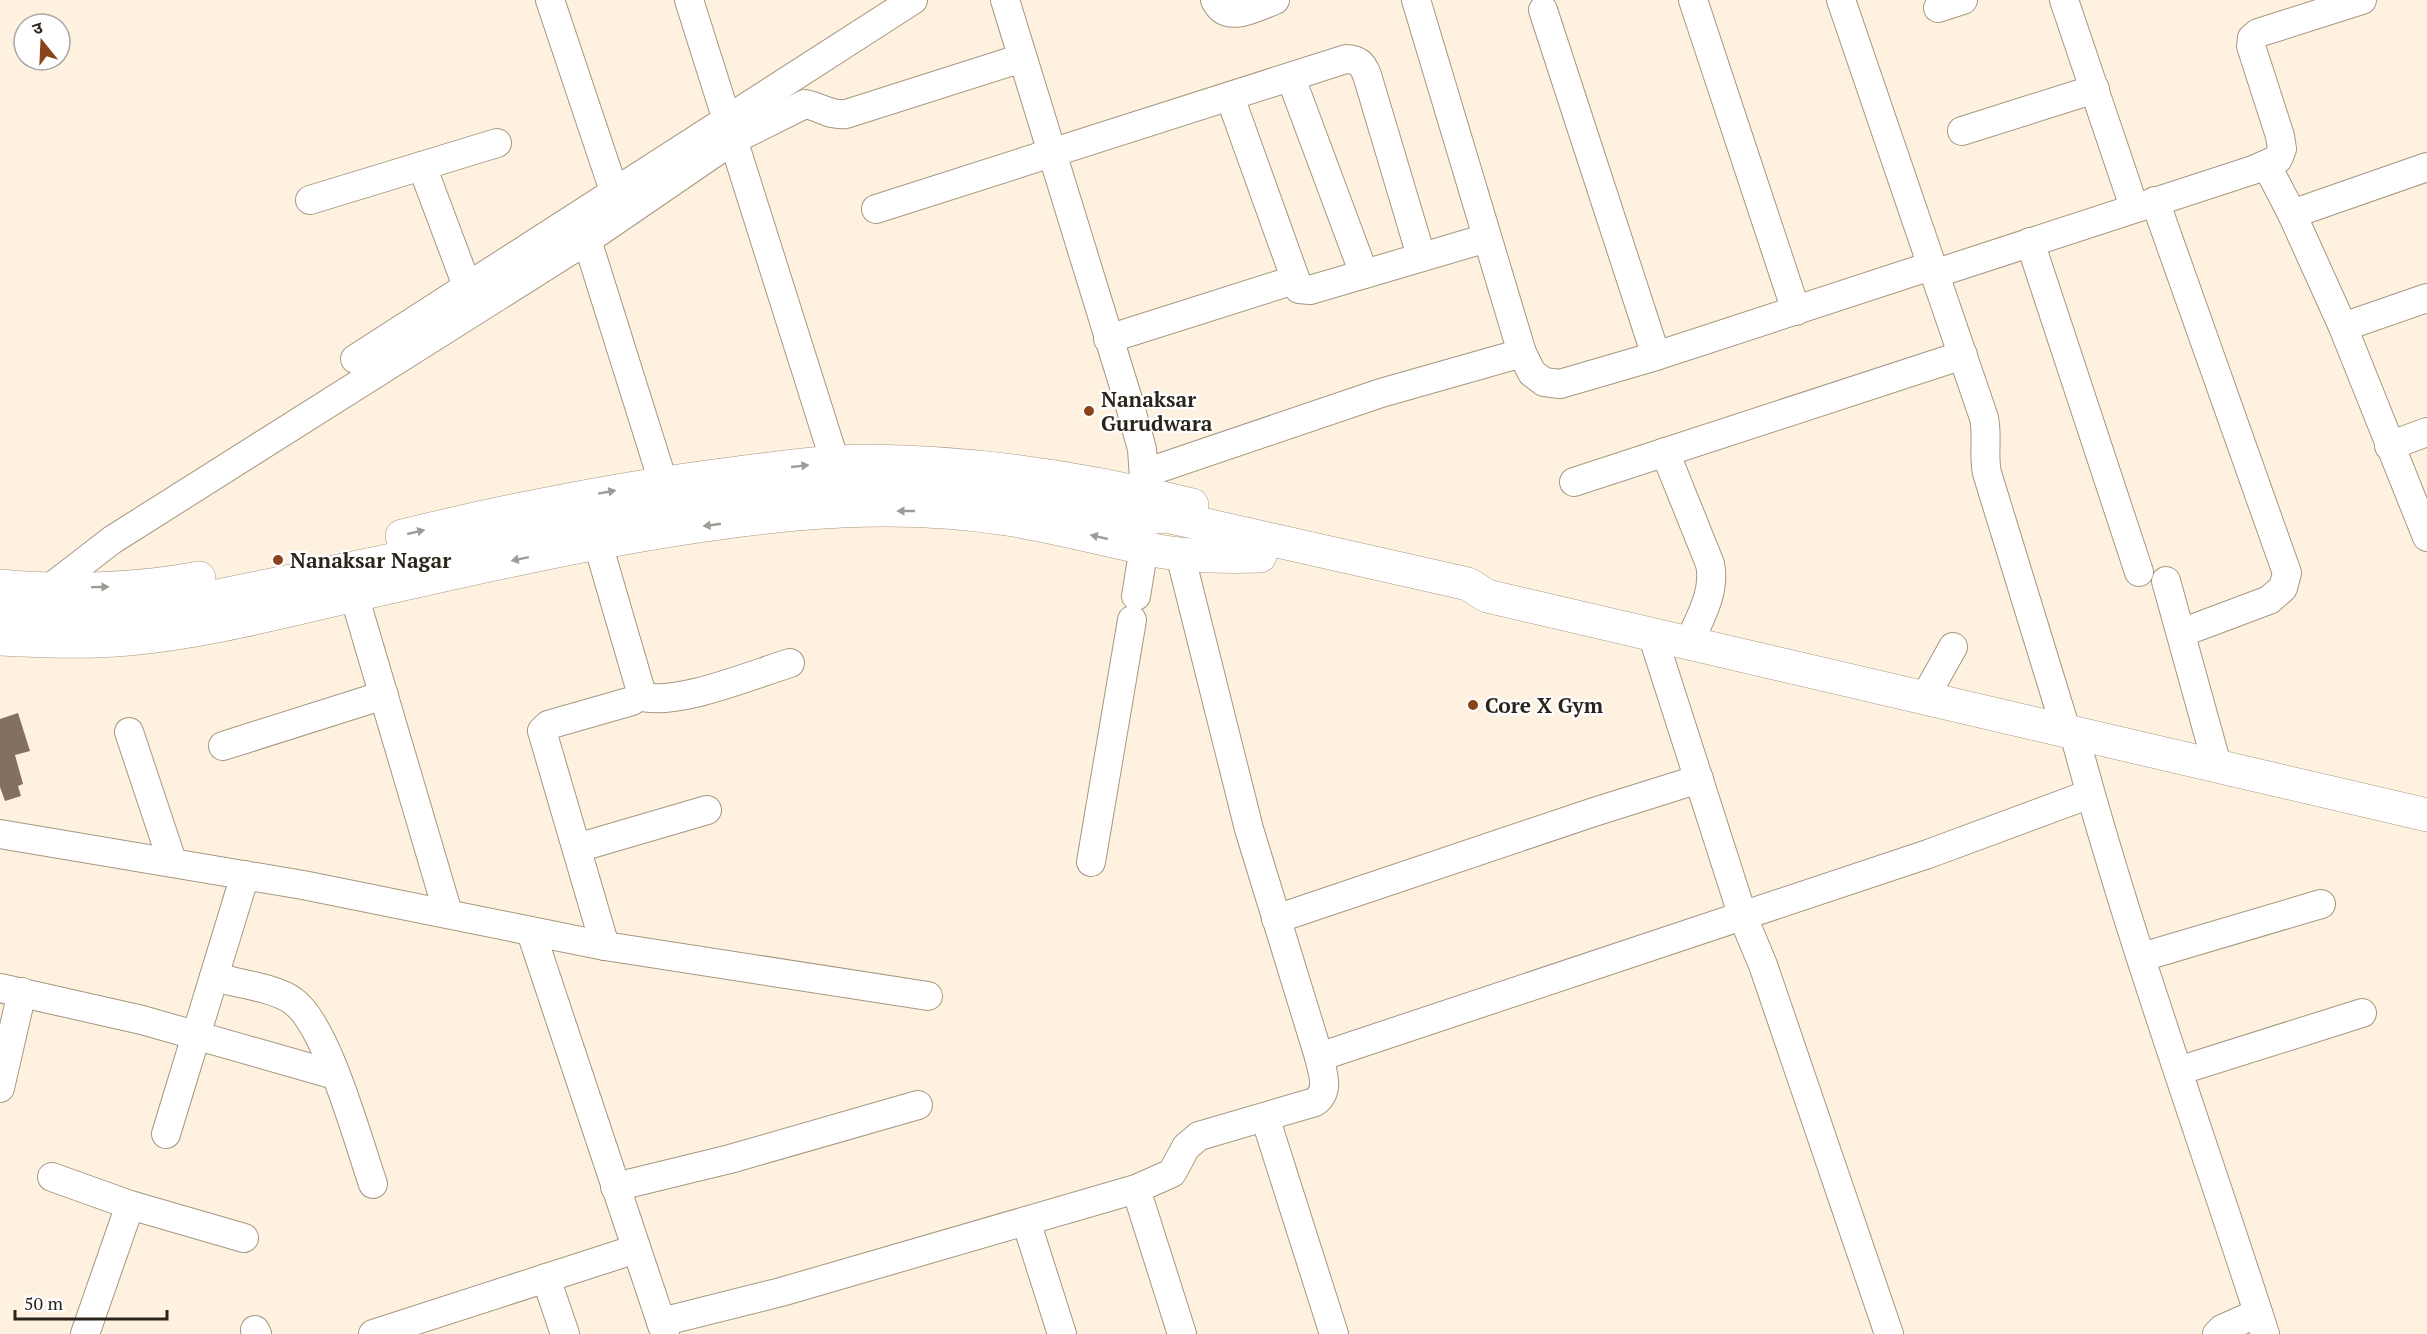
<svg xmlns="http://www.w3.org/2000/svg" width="2427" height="1334" viewBox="0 0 2427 1334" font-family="'PT Serif','Noto Sans Devanagari',serif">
	<rect width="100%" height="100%" fill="#fff1df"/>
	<!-- building -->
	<polygon fill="#83705e" points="18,713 30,751 15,755 23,784 18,786 21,796 5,801 0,787 0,719"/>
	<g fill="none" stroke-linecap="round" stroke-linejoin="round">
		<defs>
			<g id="minor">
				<polyline points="550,0 614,191"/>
				<polyline points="689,0 835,462"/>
				<polyline points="1005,0 1130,406 1142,449 1145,493"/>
				<path d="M 1215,0 C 1227,25 1256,7 1275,0"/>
				<polyline points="1416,0 1522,353 1532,373 1544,382 1560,384 1656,356 1931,266"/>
				<polyline points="1693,0 1796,311"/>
				<path d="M 1841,0 L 1984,418 C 1988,437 1983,455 1987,473 L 2066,730"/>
				<polyline points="2064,0 2134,207"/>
				<polyline points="1938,8 1963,0"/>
				<polyline points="1543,10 1656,356"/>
				<polyline points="1291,78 1364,274"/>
				<polyline points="1230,97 1299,289 1310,290 1487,238"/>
				<polyline points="1962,131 2095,89"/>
				<polyline points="422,166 467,286"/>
				<polyline points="2267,166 2292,214 2343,327 2427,537"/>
				<polyline points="310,200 497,143"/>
				<polyline points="2155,201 2287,573 2283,588 2269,600 2181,633"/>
				<path d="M 876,209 L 1346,59 C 1359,60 1362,63 1367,75 L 1421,256"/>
				<polyline points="2292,214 2427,167"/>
				<polyline points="582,224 663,482"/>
				<polyline points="2030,242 2139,572"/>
				<polyline points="1934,274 2253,170 2278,159 2282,149 2280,136 2251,46 2252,38 2258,33 2362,0"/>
				<polyline points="2343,327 2427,298"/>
				<polyline points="1108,339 1294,280"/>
				<polyline points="355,359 913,0"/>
				<polyline points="2389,446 2427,432"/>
				<path d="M 1665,452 L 1710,564 C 1716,592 1700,617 1689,643"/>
				<polyline points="1145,473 1381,393 1522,353"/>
				<polyline points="1574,482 1963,355"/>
				<polyline points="598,544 640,688 638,696 632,701 548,725 542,731 605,946"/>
				<polyline points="2166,581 2217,765"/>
				<path d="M 50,588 L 112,540 L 587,240 L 733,140 L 805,104 C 821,107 830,116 846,114 L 1022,58"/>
				<polyline points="354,595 448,913"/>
				<polyline points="1136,596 1144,547"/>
				<polyline points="1652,634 1743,917 1763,965 1889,1334"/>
				<path d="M 638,696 C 676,707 751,675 790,663"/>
				<polyline points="1925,697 1953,647"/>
				<polyline points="129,732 172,861"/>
				<path d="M 2074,733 C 2128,936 2201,1134 2265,1334"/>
				<polyline points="223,746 384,695"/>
				<polyline points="0,834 303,885 605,946 928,996"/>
				<polyline points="577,848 707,810"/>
				<polyline points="1091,862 1132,620"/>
				<polyline points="1276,919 1594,812 1699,779"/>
				<polyline points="531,932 665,1334"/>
				<polyline points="2142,957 2321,904"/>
				<path d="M 214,977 C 235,983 276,988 293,1001 C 327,1025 358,1141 373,1184"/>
				<polyline points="0,988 142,1020 335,1075"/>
				<polyline points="1319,1057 1928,854 2090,794"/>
				<polyline points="2178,1071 2362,1013"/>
				<polyline points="0,1088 22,992"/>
				<polyline points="1265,1117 1334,1334"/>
				<polyline points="166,1134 245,875"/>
				<polyline points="52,1177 130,1205 244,1238"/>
				<polyline points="615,1187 730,1159 918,1105"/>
				<polyline points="1136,1189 1182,1334"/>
				<polyline points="1026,1221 1062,1334"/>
				<polyline points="546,1278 565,1334"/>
				<path d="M 661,1322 L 781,1292 L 1136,1189 L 1172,1173 L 1186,1147 L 1199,1136 L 1315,1102 C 1330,1091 1323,1074 1319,1057 L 1249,829 L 1180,554"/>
				<polyline points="255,1330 257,1334"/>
				<polyline points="85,1334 130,1205"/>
				<polyline points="373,1334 636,1249"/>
				<polyline points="2217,1334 2222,1329 2258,1313"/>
			</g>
			<g id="major">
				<path d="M 402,536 C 513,509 624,487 737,473 C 780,468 824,461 868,461 C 978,462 1085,478 1192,505"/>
				<path d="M 0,586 C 61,592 138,590 199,578"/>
				<polyline points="0,613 69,614 133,609 204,599 593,518 715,497 886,486 978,490 1051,499 1143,518 1166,516 1468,584 1487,596 2427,815"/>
				<path d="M 0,639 C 42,641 86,643 128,639 C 205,632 280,612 355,595 C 500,562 648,528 796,514 C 866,508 938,508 1007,519 C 1058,527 1108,541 1158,551 C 1192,557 1226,557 1260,556"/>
			</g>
		</defs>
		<!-- minor casing -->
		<use href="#minor" stroke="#a69781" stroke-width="30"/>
		<!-- major casing -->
		<use href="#major" stroke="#a69781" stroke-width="34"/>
		<!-- minor -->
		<use href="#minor" stroke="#fff" stroke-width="28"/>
		<!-- major -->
		<use href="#major" stroke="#fff" stroke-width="33"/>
	</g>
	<!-- one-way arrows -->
	<defs><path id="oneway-solid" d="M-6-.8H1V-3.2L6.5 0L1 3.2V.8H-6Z" transform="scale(1.5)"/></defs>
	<g fill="#9f9c98">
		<use href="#oneway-solid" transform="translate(800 466) rotate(-6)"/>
		<use href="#oneway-solid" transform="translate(607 492) rotate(-10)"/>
		<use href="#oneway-solid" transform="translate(906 511) rotate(-180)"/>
		<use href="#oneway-solid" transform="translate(712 525) rotate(172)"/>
		<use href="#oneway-solid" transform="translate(416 532) rotate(-13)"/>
		<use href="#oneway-solid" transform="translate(1099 537) rotate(-167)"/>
		<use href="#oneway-solid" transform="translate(520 559) rotate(168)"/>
		<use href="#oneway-solid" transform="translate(100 587) rotate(-1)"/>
	</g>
	<!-- markers -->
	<g fill="#89441b" stroke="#fff" stroke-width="2">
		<circle cx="1089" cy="411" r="6"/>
		<circle cx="278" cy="560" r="6"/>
		<circle cx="1473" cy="705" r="6"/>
	</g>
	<g text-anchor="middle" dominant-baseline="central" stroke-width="4.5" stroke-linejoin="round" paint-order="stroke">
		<!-- poi labels -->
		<g font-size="21" font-weight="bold" fill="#2a241b" stroke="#fff" text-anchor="start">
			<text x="1101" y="399">Nanaksar<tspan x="1101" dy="24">Gurudwara</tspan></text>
			<text x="290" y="560">Nanaksar Nagar</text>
			<text x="1485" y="705">Core X Gym</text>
		</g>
	</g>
	<!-- north arrow -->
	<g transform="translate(42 42) rotate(342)"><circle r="28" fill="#ffffff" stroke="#aaa7a4" stroke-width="1.5"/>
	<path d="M0-4.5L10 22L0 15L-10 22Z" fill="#89441b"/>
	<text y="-9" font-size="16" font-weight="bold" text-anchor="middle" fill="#2a241b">उ</text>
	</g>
	<!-- scale -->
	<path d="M15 1310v9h152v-9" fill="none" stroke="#2a241b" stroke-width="3"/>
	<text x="24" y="1310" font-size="18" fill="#2a241b" stroke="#ffffff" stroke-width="4.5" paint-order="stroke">50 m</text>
</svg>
